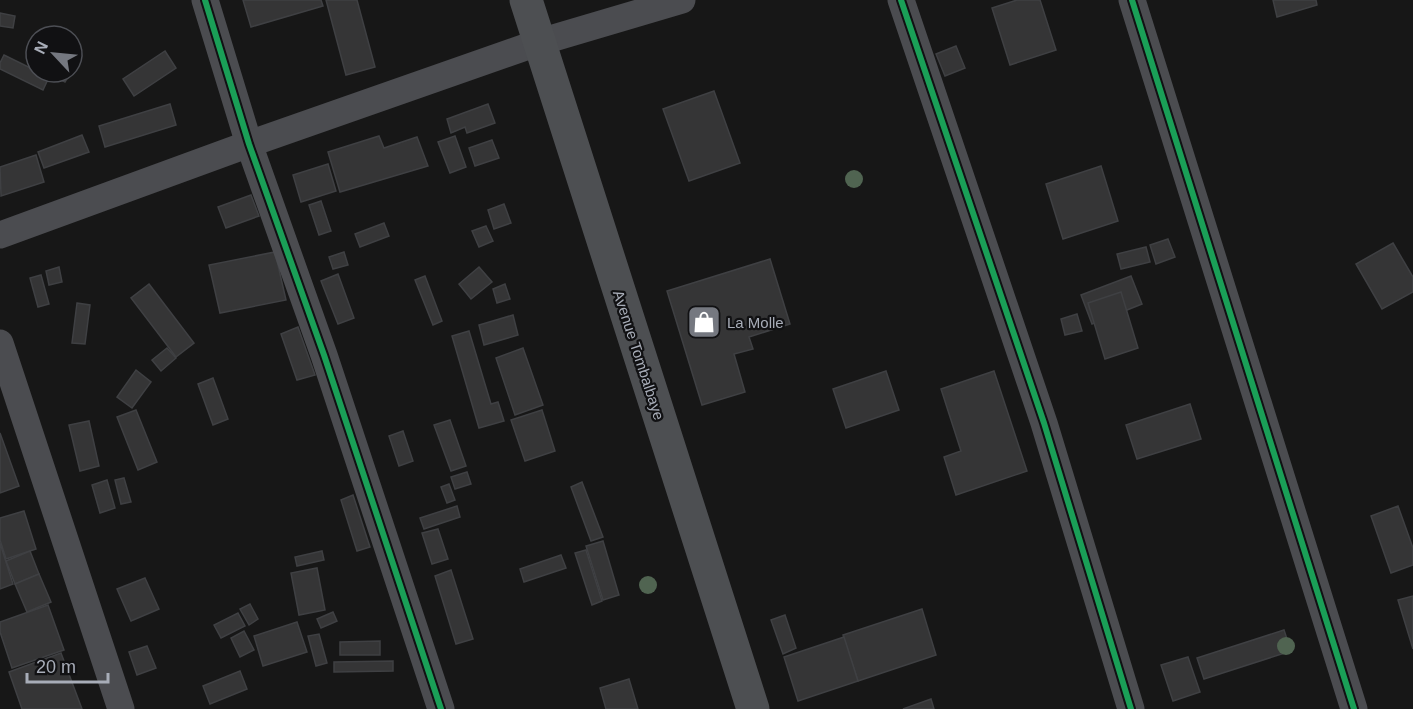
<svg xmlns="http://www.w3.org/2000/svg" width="1413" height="709" viewBox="0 0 1413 709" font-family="Arial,sans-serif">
	<rect width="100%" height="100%" fill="#171717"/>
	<!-- building -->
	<g fill="#353536" stroke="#3f4043" stroke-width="1.5">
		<polygon points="243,0 321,0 323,6 251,27"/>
		<polygon points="326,0 357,0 375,67 346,75"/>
		<polygon points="1017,0 1040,0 1056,50 1010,65 992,8"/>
		<polygon points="1273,0 1316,0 1317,5 1277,17"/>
		<polygon points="0,13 15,16 13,28 0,26"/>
		<polygon points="956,46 965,68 945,76 936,54"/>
		<polygon points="165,51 176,68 134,96 123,79"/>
		<polygon points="4,55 49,77 43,90 0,69 0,63"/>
		<polygon points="51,72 71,72 65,82 50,74"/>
		<polygon points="714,91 740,163 689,181 663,109"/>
		<polygon points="170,104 176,125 105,147 99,126"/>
		<polygon points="488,104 495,123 467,133 465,127 451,133 447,119"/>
		<polygon points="82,135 89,152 44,168 38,152"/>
		<polygon points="379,136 384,148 417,137 428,166 340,192 328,152"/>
		<polygon points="455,136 466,167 450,173 438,142"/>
		<polygon points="492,140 499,158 475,166 469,148"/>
		<polygon points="36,155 44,182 1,196 0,167"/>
		<polygon points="328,164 336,191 301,202 293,175"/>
		<polygon points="1101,166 1118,221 1063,239 1046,184"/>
		<polygon points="251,195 259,216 226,228 218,207"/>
		<polygon points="321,201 331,231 319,235 309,205"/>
		<polygon points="504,204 511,223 494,229 488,210"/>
		<polygon points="384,223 389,236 360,247 355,234"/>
		<polygon points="486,226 493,241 479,247 472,231"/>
		<polygon points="1168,239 1175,257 1156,264 1150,245"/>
		<polygon points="1393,243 1413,277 1413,292 1382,309 1356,264"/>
		<polygon points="1146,247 1150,262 1121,269 1117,254"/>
		<polygon points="275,252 286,300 220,313 209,265"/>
		<polygon points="344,252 348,265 333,269 329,257"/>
		<polygon points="770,259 790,324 749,337 753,349 734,354 745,392 702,405 667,291"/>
		<polygon points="59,267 62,282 49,285 46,271"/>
		<polygon points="479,267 492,282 471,299 459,284"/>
		<polygon points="338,274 354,318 338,324 321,281"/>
		<polygon points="41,275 49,304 38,307 30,278"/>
		<polygon points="425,276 442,321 433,325 415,280"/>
		<polygon points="1131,276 1142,304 1092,324 1081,295"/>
		<polygon points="149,284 194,343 176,357 131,298"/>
		<polygon points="505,284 510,299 497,303 493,289"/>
		<polygon points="1121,292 1138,348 1105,359 1088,303"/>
		<polygon points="77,303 90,305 85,344 72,343"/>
		<polygon points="1077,314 1082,331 1065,335 1061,319"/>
		<polygon points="513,315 518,335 484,345 479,325"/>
		<polygon points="298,327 315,375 297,380 281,334"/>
		<polygon points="469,331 491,404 498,402 504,421 479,428 452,336"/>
		<polygon points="167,348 176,358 161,371 152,360"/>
		<polygon points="523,348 543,405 515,415 496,358"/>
		<polygon points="136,370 151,382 132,408 117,397"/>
		<polygon points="886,371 899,410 846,428 833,389"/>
		<polygon points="994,371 1027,471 956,495 944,457 961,451 941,389"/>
		<polygon points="213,378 228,419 213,425 198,384"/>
		<polygon points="1190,404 1201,439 1137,459 1126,425"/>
		<polygon points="136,410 157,462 138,470 117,417"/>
		<polygon points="542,410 555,451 525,461 511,420"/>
		<polygon points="450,420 466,466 451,471 434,425"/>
		<polygon points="89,421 99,466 80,471 69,425"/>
		<polygon points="403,431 413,461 399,466 389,436"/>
		<polygon points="0,433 19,486 0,493"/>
		<polygon points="467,472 471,484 455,489 451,477"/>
		<polygon points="124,478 131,502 121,504 115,480"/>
		<polygon points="107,480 115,508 100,513 92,485"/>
		<polygon points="582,482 603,537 591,541 571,487"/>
		<polygon points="449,484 455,500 447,503 441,487"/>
		<polygon points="353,495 370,547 357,551 341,500"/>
		<polygon points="457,506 460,517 424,529 420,518"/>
		<polygon points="1398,506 1413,548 1413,565 1391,573 1371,516"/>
		<polygon points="24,511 36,549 6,559 0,540 0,518"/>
		<polygon points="438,529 448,559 432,564 422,533"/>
		<polygon points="603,541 619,595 603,600 586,546"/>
		<polygon points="0,543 13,584 0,589"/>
		<polygon points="586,550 602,601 592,605 575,553"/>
		<polygon points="30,551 39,574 15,584 6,561"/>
		<polygon points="322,551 324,560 297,566 295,557"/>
		<polygon points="561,555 566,568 524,582 520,569"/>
		<polygon points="317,568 325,610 299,615 291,573"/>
		<polygon points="451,570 473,639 456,644 435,576"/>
		<polygon points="39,574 51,602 27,612 15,584"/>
		<polygon points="145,578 159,609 131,621 117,589"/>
		<polygon points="1413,596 1413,649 1398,600"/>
		<polygon points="250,604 258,619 249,625 240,609"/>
		<polygon points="48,605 64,650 12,668 0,632 0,622"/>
		<polygon points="922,609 936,655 858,681 843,635"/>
		<polygon points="333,612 337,621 321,628 317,619"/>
		<polygon points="238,613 245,626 221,638 214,625"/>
		<polygon points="785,615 796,648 783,654 771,620"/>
		<polygon points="297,622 307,652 263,666 254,636"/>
		<polygon points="1284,630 1291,651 1204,679 1197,658"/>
		<polygon points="244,631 254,650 240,657 231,638"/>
		<polygon points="319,634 327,663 316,666 308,636"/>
		<polygon points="844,637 858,681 798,701 784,657"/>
		<polygon points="380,641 380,655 340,655 340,642"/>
		<polygon points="147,646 156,668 137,675 129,652"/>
		<polygon points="61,653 82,709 22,709 9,672"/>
		<polygon points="1188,657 1200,692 1173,701 1161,665"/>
		<polygon points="393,661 393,671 334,672 334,662"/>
		<polygon points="240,671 247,689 210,704 203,686"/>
		<polygon points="629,679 638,709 606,709 600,688"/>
		<polygon points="931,699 934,709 903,709"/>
	</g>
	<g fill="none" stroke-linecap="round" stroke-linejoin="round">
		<!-- minor -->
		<g stroke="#4b4c50" stroke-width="27">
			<polyline points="205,0 249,144 324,355 441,709"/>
			<polyline points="901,0 1044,423 1131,709"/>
			<polyline points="1132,0 1354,709"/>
			<polyline points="0,235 249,144 540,42 682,0"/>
			<polyline points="0,343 121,709"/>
		</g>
		<!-- major -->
		<polyline stroke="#4d4f52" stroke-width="33" points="526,0 753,709"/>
		<defs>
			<g id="cycleway">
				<polyline points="205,0 249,144 324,355 441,709"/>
				<polyline points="901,0 1044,423 1131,709"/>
				<polyline points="1132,0 1354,709"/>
			</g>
		</defs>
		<!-- cycleway casing -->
		<use href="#cycleway" stroke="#111113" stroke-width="10"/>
		<!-- cycleway -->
		<use href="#cycleway" stroke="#1a9f57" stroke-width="6"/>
	</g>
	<!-- trees -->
	<g fill="#506451">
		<circle cx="854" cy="179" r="9"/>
		<circle cx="648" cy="585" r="9"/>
		<circle cx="1286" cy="646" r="9"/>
	</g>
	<!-- icons -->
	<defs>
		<symbol id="shop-square" viewBox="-11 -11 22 22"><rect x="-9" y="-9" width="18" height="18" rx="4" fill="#757880" stroke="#111113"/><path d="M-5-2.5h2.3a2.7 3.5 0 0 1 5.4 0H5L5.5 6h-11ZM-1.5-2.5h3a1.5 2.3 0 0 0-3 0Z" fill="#fff"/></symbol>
	</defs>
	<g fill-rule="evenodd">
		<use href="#shop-square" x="685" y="303" width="38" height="38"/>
	</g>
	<g text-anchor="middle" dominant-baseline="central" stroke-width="4.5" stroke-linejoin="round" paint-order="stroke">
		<!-- poi labels -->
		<g font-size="15" fill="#a8adb8" stroke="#111113" text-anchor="start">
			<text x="727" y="322">La Molle</text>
		</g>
		<!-- street labels -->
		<g font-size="15" fill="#a8adb8" stroke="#111113">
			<text transform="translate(639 355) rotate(72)">Avenue Tombalbaye</text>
		</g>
	</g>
	<!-- north arrow -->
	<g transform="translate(54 54) rotate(296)"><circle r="28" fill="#111113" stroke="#4d4f55" stroke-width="1.5"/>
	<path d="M0-4.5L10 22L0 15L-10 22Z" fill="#757880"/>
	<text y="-9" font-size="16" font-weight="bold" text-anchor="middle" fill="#a8adb8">N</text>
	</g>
	<!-- scale -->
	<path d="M27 673v9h81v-9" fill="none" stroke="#a8adb8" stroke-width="3"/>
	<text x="36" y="673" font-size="18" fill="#a8adb8" stroke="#111113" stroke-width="4.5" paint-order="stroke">20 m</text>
</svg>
